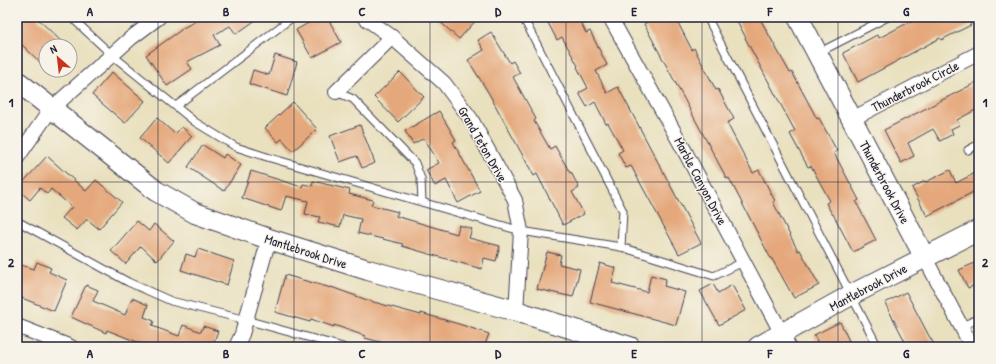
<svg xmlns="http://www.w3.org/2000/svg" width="996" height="364" viewBox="0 0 996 364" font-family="'Patrick Hand',sans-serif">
	<rect width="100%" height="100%" fill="#f7f3e8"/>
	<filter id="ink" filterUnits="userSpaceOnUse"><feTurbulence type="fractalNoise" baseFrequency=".025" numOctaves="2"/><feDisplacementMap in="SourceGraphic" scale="8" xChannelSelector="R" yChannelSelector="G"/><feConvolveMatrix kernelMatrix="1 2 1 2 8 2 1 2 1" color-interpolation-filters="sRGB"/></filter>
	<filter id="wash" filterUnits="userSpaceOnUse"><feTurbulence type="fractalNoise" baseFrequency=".012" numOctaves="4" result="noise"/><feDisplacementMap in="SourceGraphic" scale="16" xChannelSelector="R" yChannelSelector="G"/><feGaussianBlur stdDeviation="0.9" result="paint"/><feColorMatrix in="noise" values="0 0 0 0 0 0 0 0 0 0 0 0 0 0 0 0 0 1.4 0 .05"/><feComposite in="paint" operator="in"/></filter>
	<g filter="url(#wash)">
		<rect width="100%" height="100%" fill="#e9e0be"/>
		<g id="blocks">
			<!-- building -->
			<g fill="#e5a87c">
				<polygon points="17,17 36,17 66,46 46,46 46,68 17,40"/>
				<polygon points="204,17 260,17 236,34 230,26 214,35 220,45 187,62 192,69 167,86 146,55 181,30 181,29"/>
				<polygon points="319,17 327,17 341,42 312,58 296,30"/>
				<polygon points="435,17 479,17 459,39"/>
				<polygon points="545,17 578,17 586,33 590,31 607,65 596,71 607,93 618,87 701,243 679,254 631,166 626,168 618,153 623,150 608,123 606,124 595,102 587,107 579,93 588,88 577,67 578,66 562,37 557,40"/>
				<polygon points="656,17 675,17 692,50 694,48 716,90 718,89 734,119 727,123 753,173 759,170 775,201 773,202 798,251 800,250 819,285 794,298 772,259 771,259 729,178 727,179 644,24"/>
				<polygon points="735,17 759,17 790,73 792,72 817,119 819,118 837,151 834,153 859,200 856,202 876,240 853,252 833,214 832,214 826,203 830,201 811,166 808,167 790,134 795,131 745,38 746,38"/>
				<polygon points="919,17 967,17 971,25 941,40 940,38 858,82 843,53 877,35 879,38"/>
				<polygon points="491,32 510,63 513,61 520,73 513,77 536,119 534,121 550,149 555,146 570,173 571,172 579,188 572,192 584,214 563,225 537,174 534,176 488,92 468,60 484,50 478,40"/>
				<polygon points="275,55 297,62 287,96 249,84 253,70 269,75"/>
				<polygon points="112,72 145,101 125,123 92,95"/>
				<polygon points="400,72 424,97 398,122 374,97"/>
				<polygon points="979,81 979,108 957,120 959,125 951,129 953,134 940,141 933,129 908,143 914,156 901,163 884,130"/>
				<polygon points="293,102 317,129 293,151 282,139 278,142 265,128"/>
				<polygon points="439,111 456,140 453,142 480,191 458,203 446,180 435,186 426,170 439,163 424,138 413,144 405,131"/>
				<polygon points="157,118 175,134 182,127 192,136 169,163 140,138"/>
				<polygon points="360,125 375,163 362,168 357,156 340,162 330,136"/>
				<polygon points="203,145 223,158 225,154 241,165 224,191 188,167"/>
				<polygon points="47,156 86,191 96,180 122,202 99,229 87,219 77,230 62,218 72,207 51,189 47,194 40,188 30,200 17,189"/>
				<polygon points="950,170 956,183 979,171 979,189 927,216 912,188 925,181 926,182"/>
				<polygon points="251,171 302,187 303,184 312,186 313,181 350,190 349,194 373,200 371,205 398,212 396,216 457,234 459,225 472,229 469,238 500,246 496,261 484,258 482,269 450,260 402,246 403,244 358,233 361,219 343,215 340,227 318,222 320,217 305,214 308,201 286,196 281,211 242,198"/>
				<polygon points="137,221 149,231 154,224 174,241 157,261 141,246 126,264 111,251"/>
				<polygon points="198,249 234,261 227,285 181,270 186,254 195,257"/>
				<polygon points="547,252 561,255 559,264 580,269 573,297 537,289"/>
				<polygon points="979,261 979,283 968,288 959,270"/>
				<polygon points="37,262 51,268 49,272 67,280 54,311 17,296 17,264 34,269"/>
				<polygon points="600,263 616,268 612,283 647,292 651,275 666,279 664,286 685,292 676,325 590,302"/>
				<polygon points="285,275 331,288 331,287 370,301 421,315 421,313 462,325 489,334 484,347 406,347 396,344 395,346 365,338 365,336 334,325 334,327 311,319 310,322 275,312"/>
				<polygon points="713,284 718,293 732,285 746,310 719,325 700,291"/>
				<polygon points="86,285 98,290 93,301 125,315 132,298 148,305 144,317 154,321 152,326 179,336 183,325 201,332 203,326 218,331 212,347 150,347 107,330 106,333 71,317"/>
				<polygon points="906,292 929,336 936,347 908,347 885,303"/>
				<polygon points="840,322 852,347 820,347 814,335"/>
			</g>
		</g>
	</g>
	<g filter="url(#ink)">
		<use href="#blocks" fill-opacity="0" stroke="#403e4f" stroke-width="1"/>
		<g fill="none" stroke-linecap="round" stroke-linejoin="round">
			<defs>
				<g id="lane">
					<polyline points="71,17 112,55 195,122 236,147 267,157 521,231 621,247 714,276 743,262"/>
					<polyline points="521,17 526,23 623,211 621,247"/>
					<polyline points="707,17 878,347"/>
					<polyline points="818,53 888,17"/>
					<polyline points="336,92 353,99 415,163 421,179 422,202"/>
					<polyline points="176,106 293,17"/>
					<polyline points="968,150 979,144"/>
					<polyline points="17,221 128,282 171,301 246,320 343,347"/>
					<polyline points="961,327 979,318"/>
				</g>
				<g id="street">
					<polyline points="364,17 392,37 444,83 471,119 515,200 521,231 516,311"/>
					<polyline points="610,17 682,146 789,347"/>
					<polyline points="336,92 392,37"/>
					<polyline points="852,119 979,53"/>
					<polyline points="17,158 51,109 131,38 159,17"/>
					<polyline points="925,258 972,347"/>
					<polyline points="17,326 71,347"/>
					<polyline points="236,347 242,334 269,239"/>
				</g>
				<g id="secondary">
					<polyline points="798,17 925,258"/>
					<polyline points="17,81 156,191 195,213 269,239 368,270 516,311 630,347"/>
					<polyline points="758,347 851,295 979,230"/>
				</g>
			</defs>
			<!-- lane casing -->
			<use href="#lane" stroke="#403e4f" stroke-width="9"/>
			<!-- street casing -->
			<use href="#street" stroke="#403e4f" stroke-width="16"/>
			<!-- secondary casing -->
			<use href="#secondary" stroke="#403e4f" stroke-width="22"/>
			<!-- lane -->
			<use href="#lane" stroke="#fff" stroke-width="7"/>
			<!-- street -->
			<use href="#street" stroke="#fff" stroke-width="14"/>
			<!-- secondary -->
			<use href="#secondary" stroke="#fff" stroke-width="20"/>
		</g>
	</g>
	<!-- grid -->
	<path fill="none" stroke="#22223b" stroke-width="1" stroke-opacity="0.55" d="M 158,17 L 158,347M 294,17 L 294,347M 430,17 L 430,347M 566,17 L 566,347M 702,17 L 702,347M 838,17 L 838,347M 17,182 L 979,182"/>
	<g text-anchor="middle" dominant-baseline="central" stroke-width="3" stroke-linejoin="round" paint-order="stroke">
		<!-- street labels -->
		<g font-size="13" fill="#22223b" stroke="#f7f3e8">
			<text transform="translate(915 86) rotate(-27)">Thunderbrook Circle</text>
			<text transform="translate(483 144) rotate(60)">Grand Teton Drive</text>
			<text transform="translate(701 181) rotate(62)">Marble Canyon Drive</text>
			<text transform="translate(885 182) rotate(62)">Thunderbrook Drive</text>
			<text transform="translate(306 251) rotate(18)">Mantlebrook Drive</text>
			<text transform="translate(868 287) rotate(-28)">Mantlebrook Drive</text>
		</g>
	</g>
	<!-- margin -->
	<rect width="996" height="364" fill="none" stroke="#f7f3e8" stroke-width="44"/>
	<!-- north arrow -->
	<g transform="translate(58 58) rotate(332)"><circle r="19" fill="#f7f3e8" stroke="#a29fa3"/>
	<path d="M0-3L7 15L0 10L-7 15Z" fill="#c8321e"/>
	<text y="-6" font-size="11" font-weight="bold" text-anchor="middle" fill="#22223b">N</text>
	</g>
	<rect x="22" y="22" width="952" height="320" fill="none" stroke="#22223b" stroke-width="1.5"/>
	<g font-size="13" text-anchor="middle" font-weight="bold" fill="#22223b">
		<text x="90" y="16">A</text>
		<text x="226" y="16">B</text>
		<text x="362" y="16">C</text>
		<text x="498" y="16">D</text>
		<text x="634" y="16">E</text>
		<text x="770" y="16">F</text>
		<text x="906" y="16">G</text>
		<text x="11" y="107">1</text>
		<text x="985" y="107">1</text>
		<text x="11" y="267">2</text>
		<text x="985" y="267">2</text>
		<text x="90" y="358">A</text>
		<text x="226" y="358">B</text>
		<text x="362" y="358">C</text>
		<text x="498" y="358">D</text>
		<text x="634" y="358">E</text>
		<text x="770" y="358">F</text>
		<text x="906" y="358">G</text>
	</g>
</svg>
